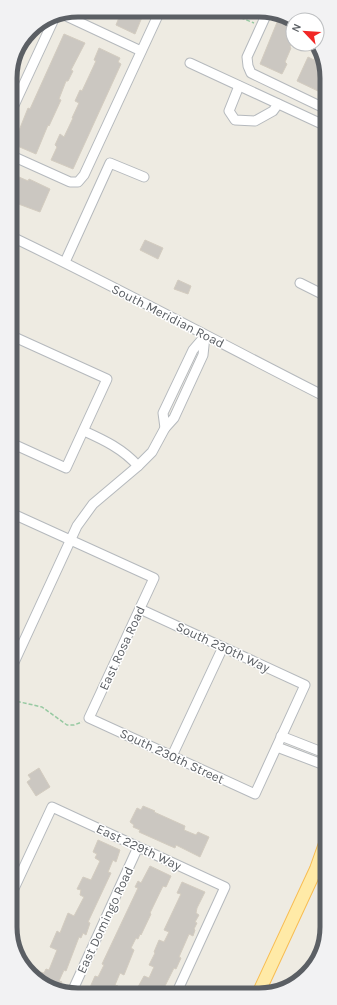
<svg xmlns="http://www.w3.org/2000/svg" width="337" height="1005" viewBox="0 0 337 1005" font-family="Karla,sans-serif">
	<rect width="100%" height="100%" fill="#eeebe2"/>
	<!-- building -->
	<g fill="#cbc7c1" stroke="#d3ccc0">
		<polygon points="122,10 145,10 135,34 116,25"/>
		<polygon points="280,15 293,22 293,40 290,47 291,48 285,62 287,64 282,74 260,64"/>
		<polygon points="31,30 33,31 13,72 11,71 17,48"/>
		<polygon points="64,34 85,43 71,70 73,71 68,81 66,81 59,99 61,100 49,126 48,125 36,154 15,145 17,141 13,139 17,132 18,133 28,108 30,109"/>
		<polygon points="99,48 120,58 118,62 121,64 73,169 51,160 57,147 55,145 60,134 64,137 73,118 72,118 79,103 75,101 80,90 82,91 96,61 94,60"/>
		<polygon points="318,50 326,65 326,75 318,91 297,81 308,57 314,60"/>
		<polygon points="10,173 28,181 29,179 50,189 40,212 13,202 15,198 10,196"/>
		<polygon points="145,240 163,248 158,259 140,250"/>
		<polygon points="178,280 191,286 188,294 174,289"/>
		<polygon points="39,768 50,787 36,796 27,782 31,779 28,775"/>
		<polygon points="143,806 155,811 154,812 185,826 184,830 196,835 198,832 209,837 200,857 176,845 175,848 168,845 139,832 140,830 133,827 134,825 130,822 137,808 141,810"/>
		<polygon points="98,840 120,850 116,862 113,860 108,872 111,873 88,922 90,923 86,935 83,933 81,938 79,937 66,971 64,970 59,981 62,982 58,990 37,979 40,972 44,973 46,969 49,970 57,950 50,947 57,931 60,933 68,913 74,916 84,897 80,895 81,890 77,889 83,877 91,880 100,861 95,858 97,854 93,852"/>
		<polygon points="150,866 171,876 166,887 163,886 150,913 151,914 141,935 140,934 138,939 136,938 131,948 134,950 124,975 120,973 115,985 118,986 114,994 87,994 95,976 98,977 104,965 102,964 138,888 135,887 138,881 141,883"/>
		<polygon points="182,882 205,892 197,908 196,913 199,915 195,922 197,923 194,929 195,930 193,936 189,934 179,957 181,958 176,969 174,968 161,994 151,994 138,987 144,976 149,978 154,967 149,965 155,953 154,952 159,940 164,942 169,932 164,930 181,894 177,893"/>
	</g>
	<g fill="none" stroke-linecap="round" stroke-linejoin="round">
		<defs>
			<g id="minor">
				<polyline points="268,11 247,57 248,66 251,73 326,109"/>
				<polyline points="64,15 141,51"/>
				<polyline points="190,63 326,126"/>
				<polyline points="239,86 229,111 235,120 255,121 273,111 278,104"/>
				<polyline points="10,114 54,19"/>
				<polyline points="10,155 70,182 78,182 84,175 160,11"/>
				<path d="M 10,236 C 117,287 221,344 326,397"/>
				<polyline points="65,262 110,163 144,177"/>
				<polyline points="300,283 326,296"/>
				<polyline points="10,335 107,379 66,468 11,443"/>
				<polyline points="165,428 163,413 193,350 205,336"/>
				<path d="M 84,431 C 104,440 123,449 138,466"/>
				<polyline points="11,513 154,578 89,718 255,794 305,685 140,609"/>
				<polyline points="11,669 77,526 93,504 138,466 152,452 165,428 174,418 203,355 205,336"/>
				<polyline points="281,736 327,754"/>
				<polyline points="277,747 327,766"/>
				<polyline points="172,756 223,647"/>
				<polyline points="11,895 52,807 225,887 176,994"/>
				<polyline points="71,994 138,847"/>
			</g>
			<polyline id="major" points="258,994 316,869 327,838"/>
		</defs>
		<!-- minor casing -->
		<use href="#minor" stroke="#b5b9bd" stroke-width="11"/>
		<!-- major casing -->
		<use href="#major" stroke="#f8bd52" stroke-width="14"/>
		<!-- path -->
		<g stroke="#96c9a1" stroke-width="1.5" stroke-dasharray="4 2" stroke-linecap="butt">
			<polyline points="224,11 254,23"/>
			<polyline points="11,700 42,707 67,725 74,725 82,722"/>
		</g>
		<!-- minor -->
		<use href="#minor" stroke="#fff" stroke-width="9"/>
		<!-- major -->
		<use href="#major" stroke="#ffeaa7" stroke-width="12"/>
	</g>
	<g text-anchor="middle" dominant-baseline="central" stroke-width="3" stroke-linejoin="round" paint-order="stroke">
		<!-- street labels -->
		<g font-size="13" fill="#5b5f64" stroke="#fff">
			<text transform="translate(168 316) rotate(27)">South Meridian Road</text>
			<text transform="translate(223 647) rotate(25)">South 230th Way</text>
			<text transform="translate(122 648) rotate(-65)">East Rosa Road</text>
			<text transform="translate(172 756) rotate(25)">South 230th Street</text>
			<text transform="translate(139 847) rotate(25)">East 229th Way</text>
			<text transform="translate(105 920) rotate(-65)">East Domingo Road</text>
		</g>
	</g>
	<!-- crop -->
	<path d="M0 0H337V1005H0ZM78 17H259A61 61 0 0 1 320 78V927A61 61 0 0 1 259 988H78A61 61 0 0 1 17 927V78A61 61 0 0 1 78 17Z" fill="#f2f2f3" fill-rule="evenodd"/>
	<path fill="none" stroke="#5b5f64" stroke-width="5" d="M78 17H259A61 61 0 0 1 320 78V927A61 61 0 0 1 259 988H78A61 61 0 0 1 17 927V78A61 61 0 0 1 78 17Z"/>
	<!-- north arrow -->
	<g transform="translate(305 32) rotate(295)"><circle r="19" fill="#ffffff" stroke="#bdbfc1"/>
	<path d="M0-3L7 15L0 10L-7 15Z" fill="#f12726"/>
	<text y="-6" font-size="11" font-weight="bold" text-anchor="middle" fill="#5b5f64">N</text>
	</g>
</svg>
